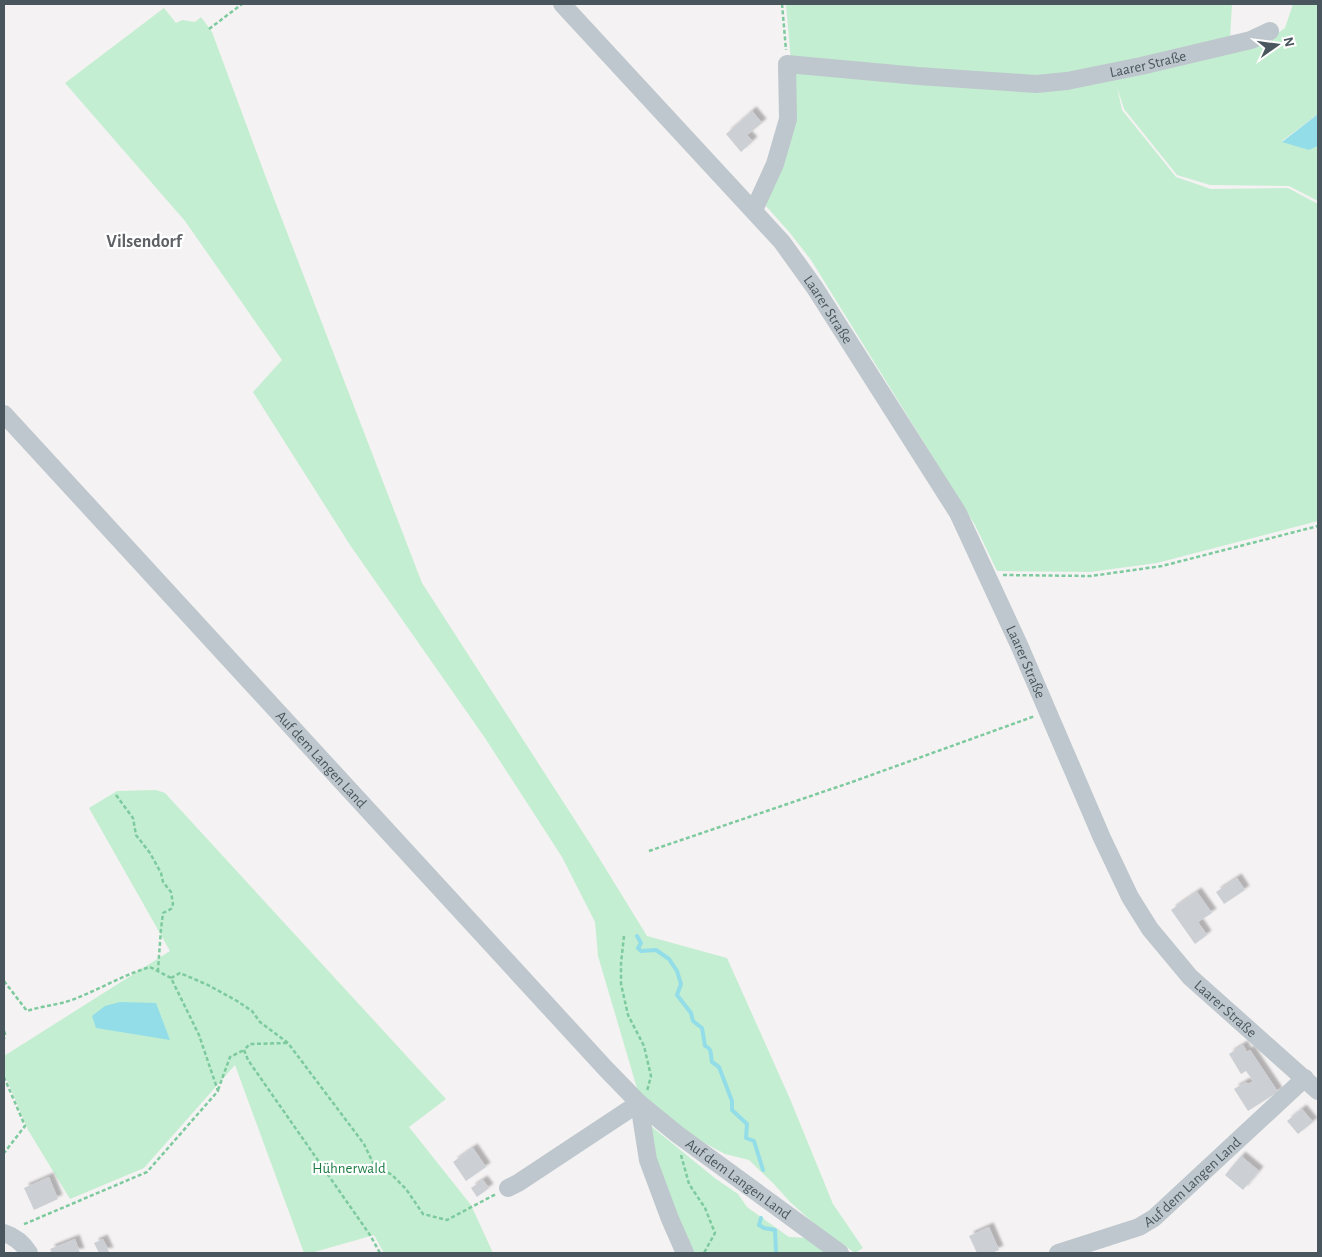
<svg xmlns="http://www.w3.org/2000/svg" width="1322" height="1257" viewBox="0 0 1322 1257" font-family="'Alegreya Sans',sans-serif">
	<defs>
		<filter id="shadow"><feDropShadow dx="4.5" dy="-4.5" stdDeviation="1" flood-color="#0004"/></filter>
	</defs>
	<rect width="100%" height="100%" fill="#f4f2f2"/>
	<!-- green -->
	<g fill="#c4eed1">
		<polygon points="786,4 1232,4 1230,39 1140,62 1038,77 791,62"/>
		<polygon points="1293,4 1318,4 1318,114 1282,141 1309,150 1318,146 1318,201 1289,186 1210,185 1177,175 1124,109 1117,87 1122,110 1176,177 1211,189 1288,188 1318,204 1318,521 1157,563 1090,572 997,571 975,525 811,260 790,233 766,206 779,164 792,67 1034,89 1267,41 1285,28"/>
		<polygon points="164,8 176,23 182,20 195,22 201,17 212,32 268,183 422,583 591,845 647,936 727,958 790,1099 833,1204 863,1248 855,1253 817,1226 790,1202 773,1183 749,1160 725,1154 699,1140 639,1095 598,956 595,922 562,857 485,738 350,545 253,392 282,360 185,221 65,83"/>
		<polygon points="156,790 165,793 446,1099 409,1127 471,1205 493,1253 384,1253 374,1235 311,1253 304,1253 235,1065 144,1168 70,1199 28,1130 4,1073 4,1056 170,951 89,808 117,791"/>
		<polygon points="646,1122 716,1179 738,1194 747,1207 789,1237 810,1238 831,1253 690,1253 671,1212"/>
	</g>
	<!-- water -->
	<g fill="#93dde8">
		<polygon points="1318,114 1318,146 1309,150 1282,142"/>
		<polygon points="120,1002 156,1003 170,1040 96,1028 92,1016 105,1006"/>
	</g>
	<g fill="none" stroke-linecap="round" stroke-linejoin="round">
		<!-- stream -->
		<g stroke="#93dde8" stroke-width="4">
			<path d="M 637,936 L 641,943 L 638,948 L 641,951 L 656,950 L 669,959 L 677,971 L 681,984 L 677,995 L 691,1013 L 693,1021 L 702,1028 L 705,1046 C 713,1049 710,1055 712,1062 L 719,1067 L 732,1101 L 732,1110 L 747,1124 L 746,1138 L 754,1141 L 763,1170"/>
			<polyline points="761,1218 759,1225 764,1228 775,1230 776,1253"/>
		</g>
	</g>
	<!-- building -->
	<g fill="#cccfd4" filter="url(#shadow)">
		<polygon points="752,111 762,123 747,135 753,141 741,152 726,134"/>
		<polygon points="1237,878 1245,890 1224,904 1216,892"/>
		<polygon points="1197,892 1212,913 1198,922 1207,935 1195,944 1171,910"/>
		<polygon points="1243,1045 1247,1052 1250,1050 1278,1092 1248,1111 1234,1089 1246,1082 1248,1084 1253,1081 1246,1071 1241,1074 1229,1054"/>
		<polygon points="1302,1109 1313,1122 1298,1134 1287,1121"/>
		<polygon points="473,1148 486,1167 466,1181 453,1162"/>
		<polygon points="1241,1156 1259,1171 1243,1190 1225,1175"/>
		<polygon points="49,1177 58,1199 34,1210 24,1188"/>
		<polygon points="483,1180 489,1188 477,1197 471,1188"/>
		<polygon points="989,1227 999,1250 992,1253 977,1253 969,1236"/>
		<polygon points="75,1239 80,1253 52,1253 50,1249"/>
		<polygon points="103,1239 109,1252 99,1253 94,1243"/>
	</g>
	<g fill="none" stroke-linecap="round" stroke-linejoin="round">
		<!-- path -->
		<g stroke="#7dca9e" stroke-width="2.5" stroke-dasharray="4 2.5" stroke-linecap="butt">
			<polyline points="782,4 786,50"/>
			<polyline points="209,29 242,4"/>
			<polyline points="1003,575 1091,576 1162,566 1318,526"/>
			<polyline points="116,795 133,818 136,835 150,853 161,873 163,882 171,892 173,904 171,909 163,913 161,929 158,970"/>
			<polyline points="649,851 852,782 1035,716"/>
			<polyline points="624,936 621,963 621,984 628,1015 644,1046 651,1076 647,1091"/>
			<polyline points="171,978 180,973 208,985 237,1001 252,1011 260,1022 288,1043 364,1144 373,1163 392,1175 406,1189 423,1214 447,1220 496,1194"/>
			<path d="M 4,981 L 27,1011 C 42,1006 57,1005 72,1000 C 98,990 123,975 150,967 L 171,978 L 199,1035 L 218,1091 L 147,1172 L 22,1225"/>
			<polyline points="4,1031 5,1034 4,1039"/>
			<polyline points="287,1043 250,1044 244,1050 248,1060 370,1235 380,1253"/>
			<polyline points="4,1077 25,1126 4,1153"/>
			<polyline points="218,1090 230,1057 244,1050"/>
			<polyline points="681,1155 689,1184 705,1208 715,1233 704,1253"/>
		</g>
		<!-- minor -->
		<g stroke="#bec7cd" stroke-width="18">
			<path id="s1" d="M 562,4 L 782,242 L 815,288 L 958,513 L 1020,647 L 1102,838 L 1130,897 L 1150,929 L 1190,977 L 1318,1091"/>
			<path id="s2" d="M 754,210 L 775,164 L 788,119 L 787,64 L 918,76 L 1036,84 L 1067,81 L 1141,66 L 1251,40 L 1270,31"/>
			<path id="s3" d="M 4,414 L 606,1069 L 639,1103 L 677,1134 L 840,1253"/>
			<polyline points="639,1103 648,1160 670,1219 685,1253"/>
			<polyline points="508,1188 518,1183 639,1103"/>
			<path d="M 4,1233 C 16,1237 23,1243 29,1253"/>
			<path id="s4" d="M 1058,1253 L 1139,1227 L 1154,1218 L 1305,1078"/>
		</g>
	</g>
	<g text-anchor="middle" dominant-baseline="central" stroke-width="4.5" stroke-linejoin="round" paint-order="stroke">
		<!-- street labels -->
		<g font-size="15" fill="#4a565e" stroke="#fff">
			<text stroke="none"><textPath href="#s2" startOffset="516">Laarer Straße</textPath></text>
			<text stroke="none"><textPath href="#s1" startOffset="406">Laarer Straße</textPath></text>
			<text stroke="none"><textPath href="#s1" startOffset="811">Laarer Straße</textPath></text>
			<text stroke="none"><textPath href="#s3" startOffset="469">Auf dem Langen Land</textPath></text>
			<text stroke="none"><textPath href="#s1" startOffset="1216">Laarer Straße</textPath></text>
			<text stroke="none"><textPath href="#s3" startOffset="1062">Auf dem Langen Land</textPath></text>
			<text stroke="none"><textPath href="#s4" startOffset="155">Auf dem Langen Land</textPath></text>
		</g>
		<!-- park labels -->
		<g font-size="15" fill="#1d7d46" stroke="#fff">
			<text x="349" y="1168">Hühnerwald</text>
		</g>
		<!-- quarter labels -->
		<g font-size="18" font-weight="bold" fill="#5e6266" stroke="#fff">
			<text x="144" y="242">Vilsendorf</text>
		</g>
	</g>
	<!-- border -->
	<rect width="1322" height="1257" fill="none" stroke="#4a565e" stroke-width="10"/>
	<!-- north arrow -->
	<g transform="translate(1277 45) rotate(76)" stroke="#ffffff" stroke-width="4" paint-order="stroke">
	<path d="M0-4L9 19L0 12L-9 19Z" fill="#4a565e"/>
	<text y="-8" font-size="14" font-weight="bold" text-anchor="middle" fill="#4a565e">N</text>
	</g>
</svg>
